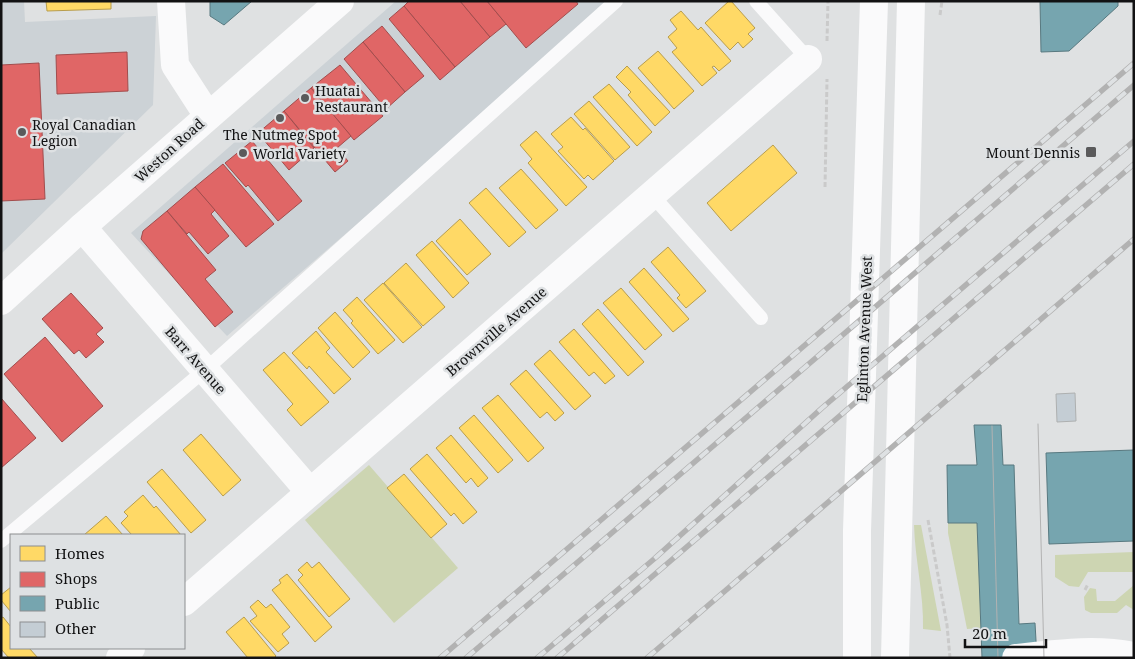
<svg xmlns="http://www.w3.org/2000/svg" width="1135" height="659" viewBox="0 0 1135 659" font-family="'Noto Serif',serif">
	<rect width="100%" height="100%" fill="#dfe1e2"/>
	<!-- built -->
	<g fill="#ccd2d6">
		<polygon points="1,1 24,1 25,22 156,16 153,105 1,254"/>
		<polygon points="396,1 616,1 227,336 131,233"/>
	</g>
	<!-- green -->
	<g fill="#cdd5b2">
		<polygon points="369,465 458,568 394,623 305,520"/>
		<polygon points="948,523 977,523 981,628 967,629 948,533"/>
		<path d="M 914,525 L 921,525 L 941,631 L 923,629 C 924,595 915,560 914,525 Z"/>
		<polygon points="1134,552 1134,572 1088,572 1079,587 1069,586 1055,577 1055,555"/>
		<polygon points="1134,585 1134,610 1126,605 1117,613 1091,613 1085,610 1084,597 1090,588 1096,589 1097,601 1115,601"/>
	</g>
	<!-- homes -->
	<g fill="#ffd966" stroke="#b89d4d">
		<polygon points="46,1 111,1 111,9 47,11"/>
		<polygon points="729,1 731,1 755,28 748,34 753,39 743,48 738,42 730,50 705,23"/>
		<polygon points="681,11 698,30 701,27 731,61 719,71 714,66 712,67 717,73 702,86 672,52 677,48 668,37 677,29 670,20"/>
		<polygon points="658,51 694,91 674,109 638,68"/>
		<polygon points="627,66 670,112 655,126 628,95 631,92 616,77"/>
		<polygon points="609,84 652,132 637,146 593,97"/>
		<polygon points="589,101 630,147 615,160 574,114"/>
		<polygon points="571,117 583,130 585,128 614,161 593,180 588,175 584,179 558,151 563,147 551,134"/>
		<polygon points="536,131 587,187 566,206 528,163 532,159 520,145"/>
		<polygon points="773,145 797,173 731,231 707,203"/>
		<polygon points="521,169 558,210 536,229 499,188"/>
		<polygon points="486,188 526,232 509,247 469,203"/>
		<polygon points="460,219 491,254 467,275 436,241"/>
		<polygon points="432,241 469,283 453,298 416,255"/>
		<polygon points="668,247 706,291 686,308 677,298 680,295 651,262"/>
		<polygon points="406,263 445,307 423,326 384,283"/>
		<polygon points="644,268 689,319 673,332 629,282"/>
		<polygon points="383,283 422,327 403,343 364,300"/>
		<polygon points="621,288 662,335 645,350 603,303"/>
		<polygon points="357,297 395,340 378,354 351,323 353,321 343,310"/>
		<polygon points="598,309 644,362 628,376 582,324"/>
		<polygon points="335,312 370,352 353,368 318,328"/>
		<polygon points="574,329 615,376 605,384 594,372 589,376 559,342"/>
		<polygon points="316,331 330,348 326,352 351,379 334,394 309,366 307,369 292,353"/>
		<polygon points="550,350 591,396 575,410 534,364"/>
		<polygon points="284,352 329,402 301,426 287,410 293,404 263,370"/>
		<polygon points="526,370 564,413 555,421 547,412 540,418 510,384"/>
		<polygon points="498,395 544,448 528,462 482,408"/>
		<polygon points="474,415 513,460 498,473 459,428"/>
		<polygon points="201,434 241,480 223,496 183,450"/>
		<polygon points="451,435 488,478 478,487 471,478 466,483 436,448"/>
		<polygon points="427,454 477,512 463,524 454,513 451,516 410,469"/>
		<polygon points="162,469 206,520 191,533 147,482"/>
		<polygon points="404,474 447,524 431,538 387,488"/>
		<polygon points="143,495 154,508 156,506 181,535 132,535 121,523 128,516 124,512"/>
		<polygon points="106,516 123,535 84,535"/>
		<polygon points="307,562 312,568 319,562 350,599 329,617 298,580 303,575 298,570"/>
		<polygon points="287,574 332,627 315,642 272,590 281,583 279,580"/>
		<polygon points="11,587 11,612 1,600 1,595"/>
		<polygon points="258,600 266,608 271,604 290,627 282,634 289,643 278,652 250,621 257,616 250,607"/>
		<polygon points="3,617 11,627 11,648 29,648 38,658 9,658 1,649 1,618"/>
		<polygon points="244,617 276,656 274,658 248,658 226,632"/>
	</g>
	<!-- shops -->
	<g fill="#e06666" stroke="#a24d4d">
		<polygon points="409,1 460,1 490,37 455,67 404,6"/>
		<polygon points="460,1 487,1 506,24 490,37"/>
		<polygon points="487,1 576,1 578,4 526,48"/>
		<polygon points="404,6 455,67 440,80 389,19"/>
		<polygon points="382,26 424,76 405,92 363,42"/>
		<polygon points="363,42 405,92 386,109 344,59"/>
		<polygon points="127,52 128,91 57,94 56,55"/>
		<polygon points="39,63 45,199 1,201 1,65"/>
		<polygon points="340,65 383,116 354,140 311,88"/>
		<polygon points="311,88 351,136 337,148 348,161 335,172 284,111"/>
		<polygon points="284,111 314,148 289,170 258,133"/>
		<polygon points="252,141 302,201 278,221 248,185 246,187 225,163"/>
		<polygon points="223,164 274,224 246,247 195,187"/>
		<polygon points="195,187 215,210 211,214 229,236 208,254 189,232 187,234 167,211"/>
		<polygon points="167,211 216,270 205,279 233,312 215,327 141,239 143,231"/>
		<polygon points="71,293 103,328 96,334 104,342 86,358 79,350 74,354 42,319"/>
		<polygon points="45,337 103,406 62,442 4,374"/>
		<polygon points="1,398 36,438 1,468"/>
	</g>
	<!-- public -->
	<g fill="#76a5af" stroke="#587980">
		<polygon points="210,1 252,1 224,25 210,16"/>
		<polygon points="1040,1 1118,1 1118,6 1069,51 1041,52"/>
		<polygon points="974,425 1001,425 1003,465 1014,465 1019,624 1035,623 1037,658 982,658 977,523 948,523 947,465 977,465"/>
		<polygon points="1134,450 1134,541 1049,544 1046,453"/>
	</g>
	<!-- building -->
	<polygon fill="#c4cdd4" stroke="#aeb0b0" points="1075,393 1076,421 1057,422 1056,394"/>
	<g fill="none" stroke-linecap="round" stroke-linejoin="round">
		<!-- path -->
		<g stroke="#cacaca" stroke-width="3" stroke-dasharray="5 2.5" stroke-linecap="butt">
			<polyline points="940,15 942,1"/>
			<polyline points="827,41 828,1"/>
			<polyline points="825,187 827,79"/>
			<polyline points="928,520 947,625 950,658"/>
			<polyline points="1085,590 1088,584"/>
		</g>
		<!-- service -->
		<g stroke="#fafafb" stroke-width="14">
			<polyline points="756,1 808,59"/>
			<polyline points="652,195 761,318"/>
			<polyline points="1,541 205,370 616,1"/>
		</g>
		<!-- minor -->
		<g stroke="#fafafb" stroke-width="28">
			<polyline points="171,1 175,65 208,116"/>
			<polyline points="82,227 310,492"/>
			<polyline points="184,602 808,59"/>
			<polyline points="120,658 131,648"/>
			<path d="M 1016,658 C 1054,654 1095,648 1134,656"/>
		</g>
		<!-- secondary -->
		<polyline stroke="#fafafb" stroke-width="28" points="1,301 82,227 340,1"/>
		<!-- primary -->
		<g stroke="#fafafb" stroke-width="28">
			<polyline points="857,658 857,531 874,1"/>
			<polyline points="895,658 911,1"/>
		</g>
		<!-- tram -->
		<g stroke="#b2b2b2" stroke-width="1">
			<polyline points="1038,424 1044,658"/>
			<polyline points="992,426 998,658"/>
		</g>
		<defs>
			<g id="rail">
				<polyline points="440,658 1134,63"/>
				<polyline points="466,658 1134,85"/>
				<polyline points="537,658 654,559 822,408 1134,141"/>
				<polyline points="557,658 1134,164"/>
				<polyline points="647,658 1134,239"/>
			</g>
		</defs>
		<!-- rail casing -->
		<use href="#rail" stroke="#b2b2b2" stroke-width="5.5"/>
		<!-- rail -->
		<use href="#rail" stroke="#dee1e3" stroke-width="4" stroke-dasharray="11" stroke-linecap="butt"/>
	</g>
	<!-- markers -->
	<g fill="#5a5a5b" stroke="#dee1e3" stroke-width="2">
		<circle cx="305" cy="98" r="5"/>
		<circle cx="280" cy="118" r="5"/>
		<circle cx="22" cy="132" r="5"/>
		<rect x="1085" y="146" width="12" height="12" rx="2.5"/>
		<circle cx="243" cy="153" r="5"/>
	</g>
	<g text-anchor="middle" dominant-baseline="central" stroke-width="5" stroke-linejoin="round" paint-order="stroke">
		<!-- poi labels -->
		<g font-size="14" fill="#121213" stroke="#dee1e3" text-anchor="start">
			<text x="315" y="90">Huatai<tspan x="315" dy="16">Restaurant</tspan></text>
			<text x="32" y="124">Royal Canadian<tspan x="32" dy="16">Legion</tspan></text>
			<text x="280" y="134" text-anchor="middle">The Nutmeg Spot</text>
			<text x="1080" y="152" text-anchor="end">Mount Dennis</text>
			<text x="253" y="153">World Variety</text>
		</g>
		<!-- street labels -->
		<g font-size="14" fill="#121213" stroke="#dee1e3">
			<text transform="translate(169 150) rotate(-42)">Weston Road</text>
			<text transform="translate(864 329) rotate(-88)">Eglinton Avenue West</text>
			<text transform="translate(496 331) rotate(-41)">Brownville Avenue</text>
			<text transform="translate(196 360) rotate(49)">Barr Avenue</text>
		</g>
	</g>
	<!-- border -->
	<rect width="1135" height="659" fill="none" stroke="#121213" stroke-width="5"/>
	<!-- legend -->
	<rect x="10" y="534" width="175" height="115" fill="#dee1e3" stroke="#8c8e90"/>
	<rect x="20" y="546" width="25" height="15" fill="#ffd966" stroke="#8c8e90"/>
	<text x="55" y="559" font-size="15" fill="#121213">Homes</text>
	<rect x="20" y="572" width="25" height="15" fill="#e06666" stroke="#8c8e90"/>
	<text x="55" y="584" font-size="15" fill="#121213">Shops</text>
	<rect x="20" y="596" width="25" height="15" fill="#76a5af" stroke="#8c8e90"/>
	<text x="55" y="609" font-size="15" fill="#121213">Public</text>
	<rect x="20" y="622" width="25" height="15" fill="#c4cdd4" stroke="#8c8e90"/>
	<text x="55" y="634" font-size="15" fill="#121213">Other</text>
	<!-- scale -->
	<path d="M965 639v8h81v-8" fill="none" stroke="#121213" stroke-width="2.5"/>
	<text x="972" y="639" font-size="15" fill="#121213" stroke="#dee1e3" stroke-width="4" paint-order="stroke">20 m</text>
</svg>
